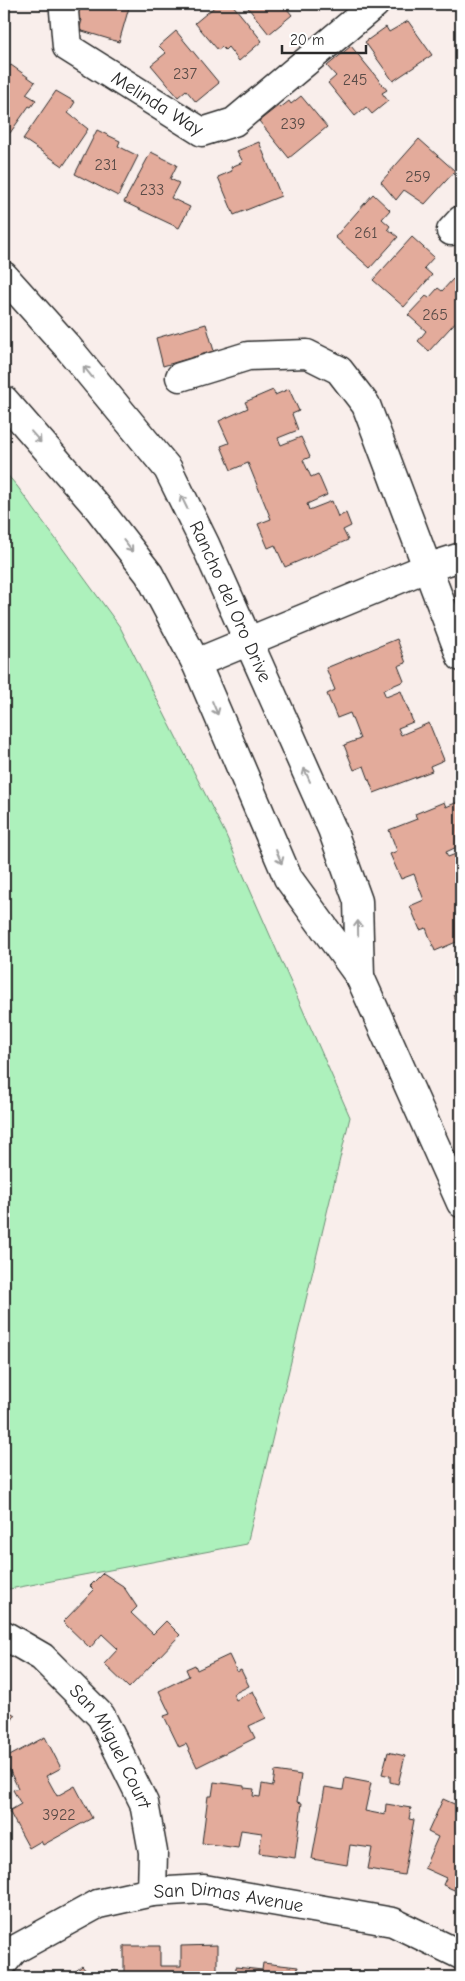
<svg xmlns="http://www.w3.org/2000/svg" width="465" height="1981" viewBox="0 0 465 1981" font-family="'Comic Neue',sans-serif">
	<rect width="100%" height="100%" fill="#f9eeeb"/>
	<filter id="ink" filterUnits="userSpaceOnUse"><feTurbulence type="fractalNoise" baseFrequency=".02" numOctaves="2"/><feDisplacementMap in="SourceGraphic" scale="10" xChannelSelector="R" yChannelSelector="G"/><feConvolveMatrix kernelMatrix="1 2 1 2 8 2 1 2 1" color-interpolation-filters="sRGB"/></filter>
	<g filter="url(#ink)">
		<!-- green -->
		<polygon fill="#adf1bc" stroke="#6c8e74" points="4,471 17,486 120,627 225,833 350,1117 247,1544 4,1590"/>
		<!-- building -->
		<g fill="#e3ab9b" stroke="#2b2b2b">
			<polygon points="72,4 130,4 119,42 79,30 82,20 69,16"/>
			<polygon points="218,4 232,4 262,41 239,61 228,47 225,50 222,47 218,50 195,23"/>
			<polygon points="245,4 283,4 292,15 269,34"/>
			<polygon points="408,21 432,55 393,81 365,42 386,27 389,32"/>
			<polygon points="176,31 219,83 196,102 186,90 178,97 151,65 166,53 159,46"/>
			<polygon points="351,46 387,90 382,93 388,101 372,114 366,107 355,116 328,83 336,76 327,66"/>
			<polygon points="11,65 35,82 26,94 36,100 31,107 29,106 10,133 4,129 4,72"/>
			<polygon points="56,91 75,102 68,113 88,129 63,166 23,139"/>
			<polygon points="301,96 327,127 289,158 259,121 278,106 280,108 289,101 291,104"/>
			<polygon points="97,130 120,141 118,146 138,156 118,196 75,174"/>
			<polygon points="419,139 455,171 425,204 404,190 396,200 381,182"/>
			<polygon points="259,142 281,196 234,215 218,177 232,171 231,167 243,162 237,151"/>
			<polygon points="151,152 177,165 170,179 179,183 171,198 190,207 179,228 124,202"/>
			<polygon points="373,194 390,210 382,219 390,226 388,229 398,237 370,268 335,237"/>
			<polygon points="412,237 434,257 424,268 432,275 404,307 373,280"/>
			<polygon points="453,279 461,287 461,316 429,351 418,341 426,331 408,315 426,296 429,298 438,288 442,291"/>
			<polygon points="206,324 214,351 163,366 156,338"/>
			<polygon points="289,389 299,411 292,414 298,430 278,438 281,445 301,437 310,457 303,460 311,477 318,474 327,495 307,504 309,510 332,501 338,517 346,513 351,526 343,530 348,540 285,567 275,545 268,548 258,524 271,519 248,463 231,470 221,446 229,443 219,421 248,408 245,402 273,390 275,395"/>
			<polygon points="397,639 406,663 398,666 404,681 383,690 386,697 401,691 413,722 398,728 401,735 429,723 444,760 430,766 432,771 374,793 364,766 354,770 344,745 360,739 350,713 337,718 327,694 335,690 326,668"/>
			<polygon points="460,801 461,845 446,852 448,857 461,852 461,940 435,951 426,928 420,930 410,906 424,900 414,874 401,879 390,854 397,851 389,830 417,819 415,814 444,802 446,807"/>
			<polygon points="461,991 461,1016 453,995"/>
			<polygon points="103,1573 123,1586 137,1607 131,1613 153,1634 166,1621 180,1635 129,1688 104,1664 118,1649 102,1634 90,1648 63,1622 94,1590 90,1586"/>
			<polygon points="229,1655 237,1672 241,1670 249,1686 233,1694 236,1700 253,1691 266,1718 249,1726 255,1738 197,1767 186,1744 179,1747 164,1716 170,1714 159,1691 189,1676 186,1669 195,1665 197,1670"/>
			<polygon points="4,1708 15,1715 4,1733"/>
			<polygon points="45,1737 61,1768 46,1776 57,1796 75,1786 92,1818 43,1845 41,1841 29,1848 9,1811 21,1804 13,1790 18,1788 4,1759"/>
			<polygon points="388,1752 405,1756 398,1784 390,1782 390,1776 382,1774"/>
			<polygon points="275,1771 301,1775 297,1802 302,1803 295,1858 259,1853 262,1833 241,1830 238,1848 202,1843 208,1796 212,1796 214,1782 244,1786 244,1788 254,1789 253,1796 260,1797 262,1784 273,1786"/>
			<polygon points="345,1778 371,1783 365,1811 385,1815 386,1804 411,1808 409,1819 414,1820 404,1875 368,1869 372,1848 350,1845 347,1865 312,1859 325,1787 343,1790"/>
			<polygon points="443,1799 461,1807 461,1893 443,1885 446,1878 424,1868 438,1837 428,1832"/>
			<polygon points="217,1945 217,1977 124,1977 124,1946 160,1946 160,1966 181,1966 181,1946"/>
			<polygon points="263,1963 298,1967 297,1974 321,1977 235,1977 236,1967 262,1970"/>
			<polygon points="82,1966 91,1977 60,1977 66,1972 70,1976"/>
			<polygon points="349,1971 364,1977 365,1972 379,1977 347,1977"/>
		</g>
		<g fill="none" stroke-linecap="round" stroke-linejoin="round">
			<defs>
				<g id="minor">
					<path id="s1" d="M 66,4 L 64,11 L 67,47 L 202,132 L 234,122 L 375,4"/>
					<polyline points="451,231 461,220"/>
					<polyline points="180,377 248,356 307,354 339,370 366,405 461,657"/>
					<polyline points="196,663 426,568 461,557"/>
					<path id="s2" d="M 4,1635 L 42,1657 L 101,1716 L 144,1803 L 153,1852 L 152,1892"/>
					<path id="s3" d="M 4,1962 L 14,1950 L 98,1904 L 152,1892 L 204,1889 L 393,1922 L 461,1955"/>
				</g>
				<g id="major">
					<path id="s4" d="M 4,276 L 66,345 L 168,469 L 205,544 L 332,829 L 358,901 L 360,977"/>
					<polyline points="4,400 98,508 149,574 196,663 288,878 360,977 461,1203"/>
				</g>
			</defs>
			<!-- minor casing -->
			<use href="#minor" stroke="#2b2b2b" stroke-width="31"/>
			<!-- major casing -->
			<use href="#major" stroke="#2b2b2b" stroke-width="31"/>
			<!-- minor -->
			<use href="#minor" stroke="#fff" stroke-width="28"/>
			<!-- major -->
			<use href="#major" stroke="#fff" stroke-width="28"/>
		</g>
		<!-- one-way arrows -->
		<defs><path id="oneway-shaft" d="M-6 0H5M1.5-3L5.5 0L1.5 3" fill="none" stroke-width="1.6" stroke-linecap="round" stroke-linejoin="round" transform="scale(1.25)"/></defs>
		<g stroke="#a0a0a0">
			<use href="#oneway-shaft" transform="translate(88 372) rotate(-129)"/>
			<use href="#oneway-shaft" transform="translate(36 437) rotate(49)"/>
			<use href="#oneway-shaft" transform="translate(184 502) rotate(-116)"/>
			<use href="#oneway-shaft" transform="translate(128 546) rotate(52)"/>
			<use href="#oneway-shaft" transform="translate(215 708) rotate(67)"/>
			<use href="#oneway-shaft" transform="translate(307 775) rotate(-114)"/>
			<use href="#oneway-shaft" transform="translate(279 857) rotate(67)"/>
			<use href="#oneway-shaft" transform="translate(358 928) rotate(-91)"/>
		</g>
	</g>
	<g text-anchor="middle" dominant-baseline="central" stroke-width="4" stroke-linejoin="round" paint-order="stroke">
		<!-- number labels -->
		<g font-size="16" fill="#594b47">
			<text x="185" y="74">237</text>
			<text x="355" y="80">245</text>
			<text x="293" y="124">239</text>
			<text x="106" y="165">231</text>
			<text x="418" y="177">259</text>
			<text x="152" y="190">233</text>
			<text x="366" y="233">261</text>
			<text x="435" y="315">265</text>
			<text x="59" y="1815">3922</text>
		</g>
		<!-- street labels -->
		<g font-size="19" fill="#2b2b2b" stroke="#fff">
			<text stroke="none"><textPath href="#s1" startOffset="150">Melinda Way</textPath></text>
			<text stroke="none"><textPath href="#s4" startOffset="400">Rancho del Oro Drive</textPath></text>
			<text stroke="none"><textPath href="#s2" startOffset="158">San Miguel Court</textPath></text>
			<text stroke="none"><textPath href="#s3" startOffset="244">San Dimas Avenue</textPath></text>
		</g>
	</g>
	<!-- margin -->
	<rect width="465" height="1981" fill="none" stroke="#fff" stroke-width="20"/>
	<rect x="10" y="10" width="445" height="1961" fill="none" stroke="#2b2b2b" stroke-width="2" filter="url(#ink)"/>
	<!-- scale -->
	<path d="M282 45v8h84v-8" fill="none" stroke="#2b2b2b" stroke-width="2.5"/>
	<text x="290" y="45" font-size="15" fill="#2b2b2b" stroke="#ffffff" stroke-width="4" paint-order="stroke">20 m</text>
</svg>
